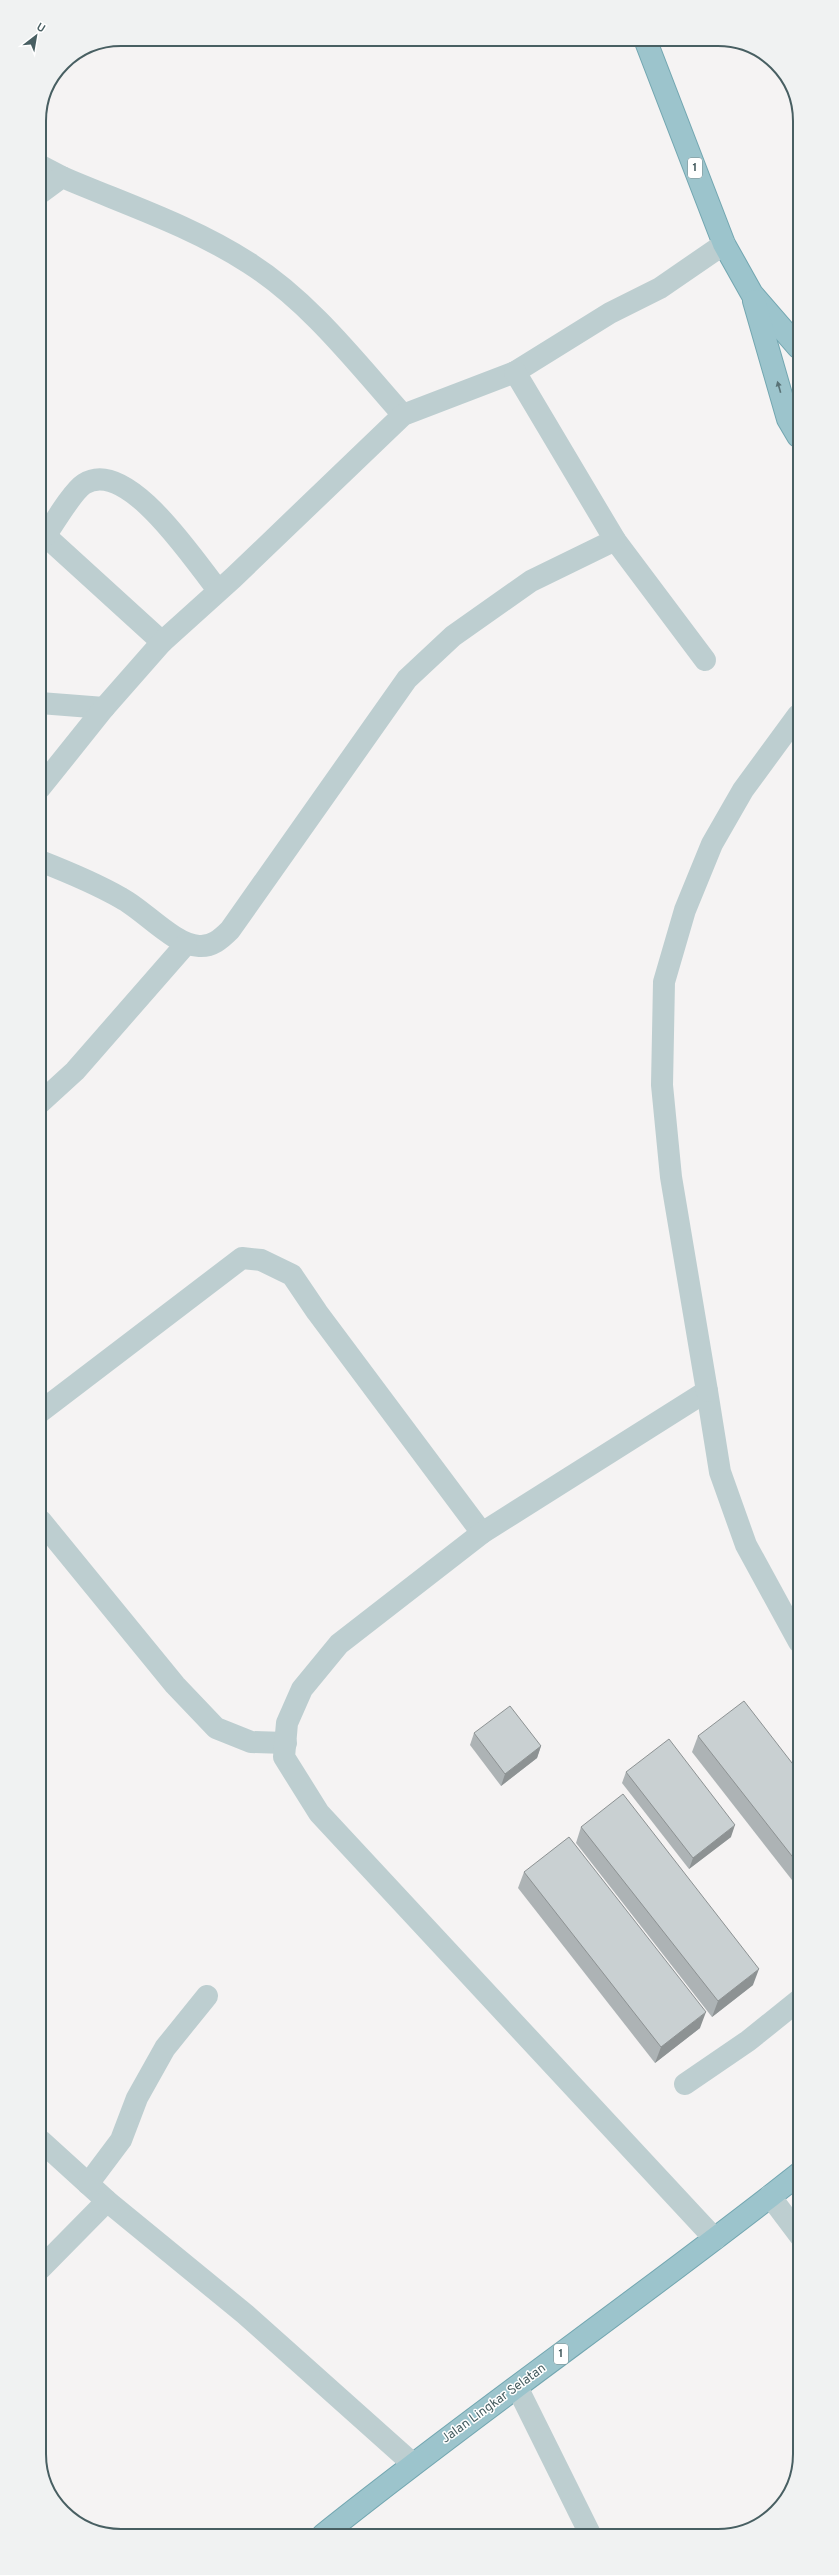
<svg xmlns="http://www.w3.org/2000/svg" width="839" height="2575" viewBox="0 0 839 2575" font-family="Overpass,sans-serif">
	<rect width="100%" height="100%" fill="#f5f3f3"/>
	<g fill="none" stroke-linecap="round" stroke-linejoin="round">
		<defs>
			<g id="trunk">
				<polyline points="645,39 724,244 752,294 798,347"/>
				<polyline points="754,301 788,419 798,436"/>
				<path d="M 323,2535 C 479,2410 643,2297 800,2173"/>
			</g>
		</defs>
		<!-- trunk casing -->
		<use href="#trunk" stroke="#72a6b0" stroke-width="24"/>
		<!-- service -->
		<g stroke="#bdced0" stroke-width="22">
			<polyline points="40,1412 242,1258 261,1260 292,1275 317,1312 482,1533"/>
			<polyline points="41,1521 175,1685 216,1728 251,1742 286,1743"/>
			<polyline points="685,2084 748,2041 799,2000"/>
			<polyline points="41,2141 107,2201 245,2314 413,2464"/>
			<polyline points="88,2184 121,2140 137,2098 165,2048 207,1996"/>
			<polyline points="715,2239 319,1813 284,1757 287,1723 302,1689 339,1644 482,1533 707,1391 720,1472 746,1545 799,1642"/>
			<polyline points="41,2268 107,2201"/>
		</g>
		<!-- minor -->
		<g stroke="#bdced0" stroke-width="22">
			<polyline points="39,165 62,177"/>
			<path d="M 39,194 L 62,177 C 125,204 192,226 249,263 C 310,302 356,362 403,415"/>
			<polyline points="39,530 162,642"/>
			<path d="M 46,535 C 54,523 73,491 84,484 C 127,456 195,562 218,590"/>
			<polyline points="615,540 705,660"/>
			<polyline points="40,703 104,708"/>
			<polyline points="40,788 104,708 162,642 233,578 403,415 515,372 610,313 660,288 724,244"/>
			<path d="M 40,861 C 68,872 95,883 121,898 C 144,910 174,945 199,946 C 212,947 221,939 230,930 L 407,679 L 453,636 L 531,581 L 615,540 L 515,372"/>
			<polyline points="40,1103 75,1071 186,944"/>
			<polyline points="707,1391 671,1177 662,1085 664,982 685,910 712,844 743,790 798,715"/>
			<polyline points="770,2196 800,2236"/>
			<polyline points="517,2387 590,2534"/>
		</g>
		<!-- trunk -->
		<use href="#trunk" stroke="#9cc4cc" stroke-width="22"/>
	</g>
	<!-- wall -->
	<g fill="#adb3b5">
		<polygon points="474,1733 541,1746 537,1758 501,1786 470,1745"/>
		<polygon points="698,1736 799,1772 799,1889 692,1752"/>
		<polygon points="626,1772 731,1837 689,1869 622,1783"/>
		<polygon points="581,1827 753,1985 712,2017 576,1843"/>
		<polygon points="524,1872 700,2028 655,2063 518,1888"/>
	</g>
	<!-- shaded-wall -->
	<g fill="#8d9293">
		<polygon points="541,1746 537,1758 501,1786 505,1774"/>
		<polygon points="735,1825 731,1837 689,1869 693,1858"/>
		<polygon points="759,1969 753,1985 712,2017 718,2001"/>
		<polygon points="706,2012 700,2028 655,2063 661,2047"/>
	</g>
	<!-- building -->
	<g fill="#c9d0d2" stroke="#8d9293">
		<polygon points="744,1701 799,1772 799,1865 698,1736"/>
		<polygon points="510,1706 541,1746 505,1774 474,1733"/>
		<polygon points="669,1739 735,1825 693,1858 626,1772"/>
		<polygon points="623,1794 759,1969 718,2001 581,1827"/>
		<polygon points="569,1837 706,2012 661,2047 524,1872"/>
	</g>
	<!-- one-way arrows -->
	<defs><path id="oneway-solid" d="M-6-.8H1V-3.2L6.5 0L1 3.2V.8H-6Z"/></defs>
	<use fill="#597377" href="#oneway-solid" transform="translate(779 387) rotate(-106)"/>
	<g text-anchor="middle" dominant-baseline="central" stroke-width="3" stroke-linejoin="round" paint-order="stroke">
		<!-- shield labels -->
		<g fill="#fff" stroke="#7f8f91" stroke-width="1">
			<rect x="688" y="158" width="14" height="20" rx="3"/>
			<rect x="554" y="2344" width="14" height="20" rx="3"/>
		</g>
		<g font-size="12" font-weight="bold" fill="#485f62">
			<text x="695" y="168">1</text>
			<text x="561" y="2354">1</text>
		</g>
		<!-- street labels -->
		<g font-size="13" fill="#485f62" stroke="#fff">
			<text transform="translate(494 2404) rotate(-36)">Jalan Lingkar Selatan</text>
		</g>
	</g>
	<!-- crop -->
	<path d="M0 0H839V2575H0ZM121 46H718A75 75 0 0 1 793 121V2454A75 75 0 0 1 718 2529H121A75 75 0 0 1 46 2454V121A75 75 0 0 1 121 46Z" fill="#f0f2f2" fill-rule="evenodd"/>
	<path fill="none" stroke="#485f62" stroke-width="2" d="M121 46H718A75 75 0 0 1 793 121V2454A75 75 0 0 1 718 2529H121A75 75 0 0 1 46 2454V121A75 75 0 0 1 121 46Z"/>
	<!-- north arrow -->
	<g transform="translate(36 36) rotate(31)" stroke="#ffffff" stroke-width="3" paint-order="stroke">
	<path d="M0-3L7 15L0 10L-7 15Z" fill="#485f62"/>
	<text y="-6" font-size="11" font-weight="bold" text-anchor="middle" fill="#485f62">U</text>
	</g>
</svg>
